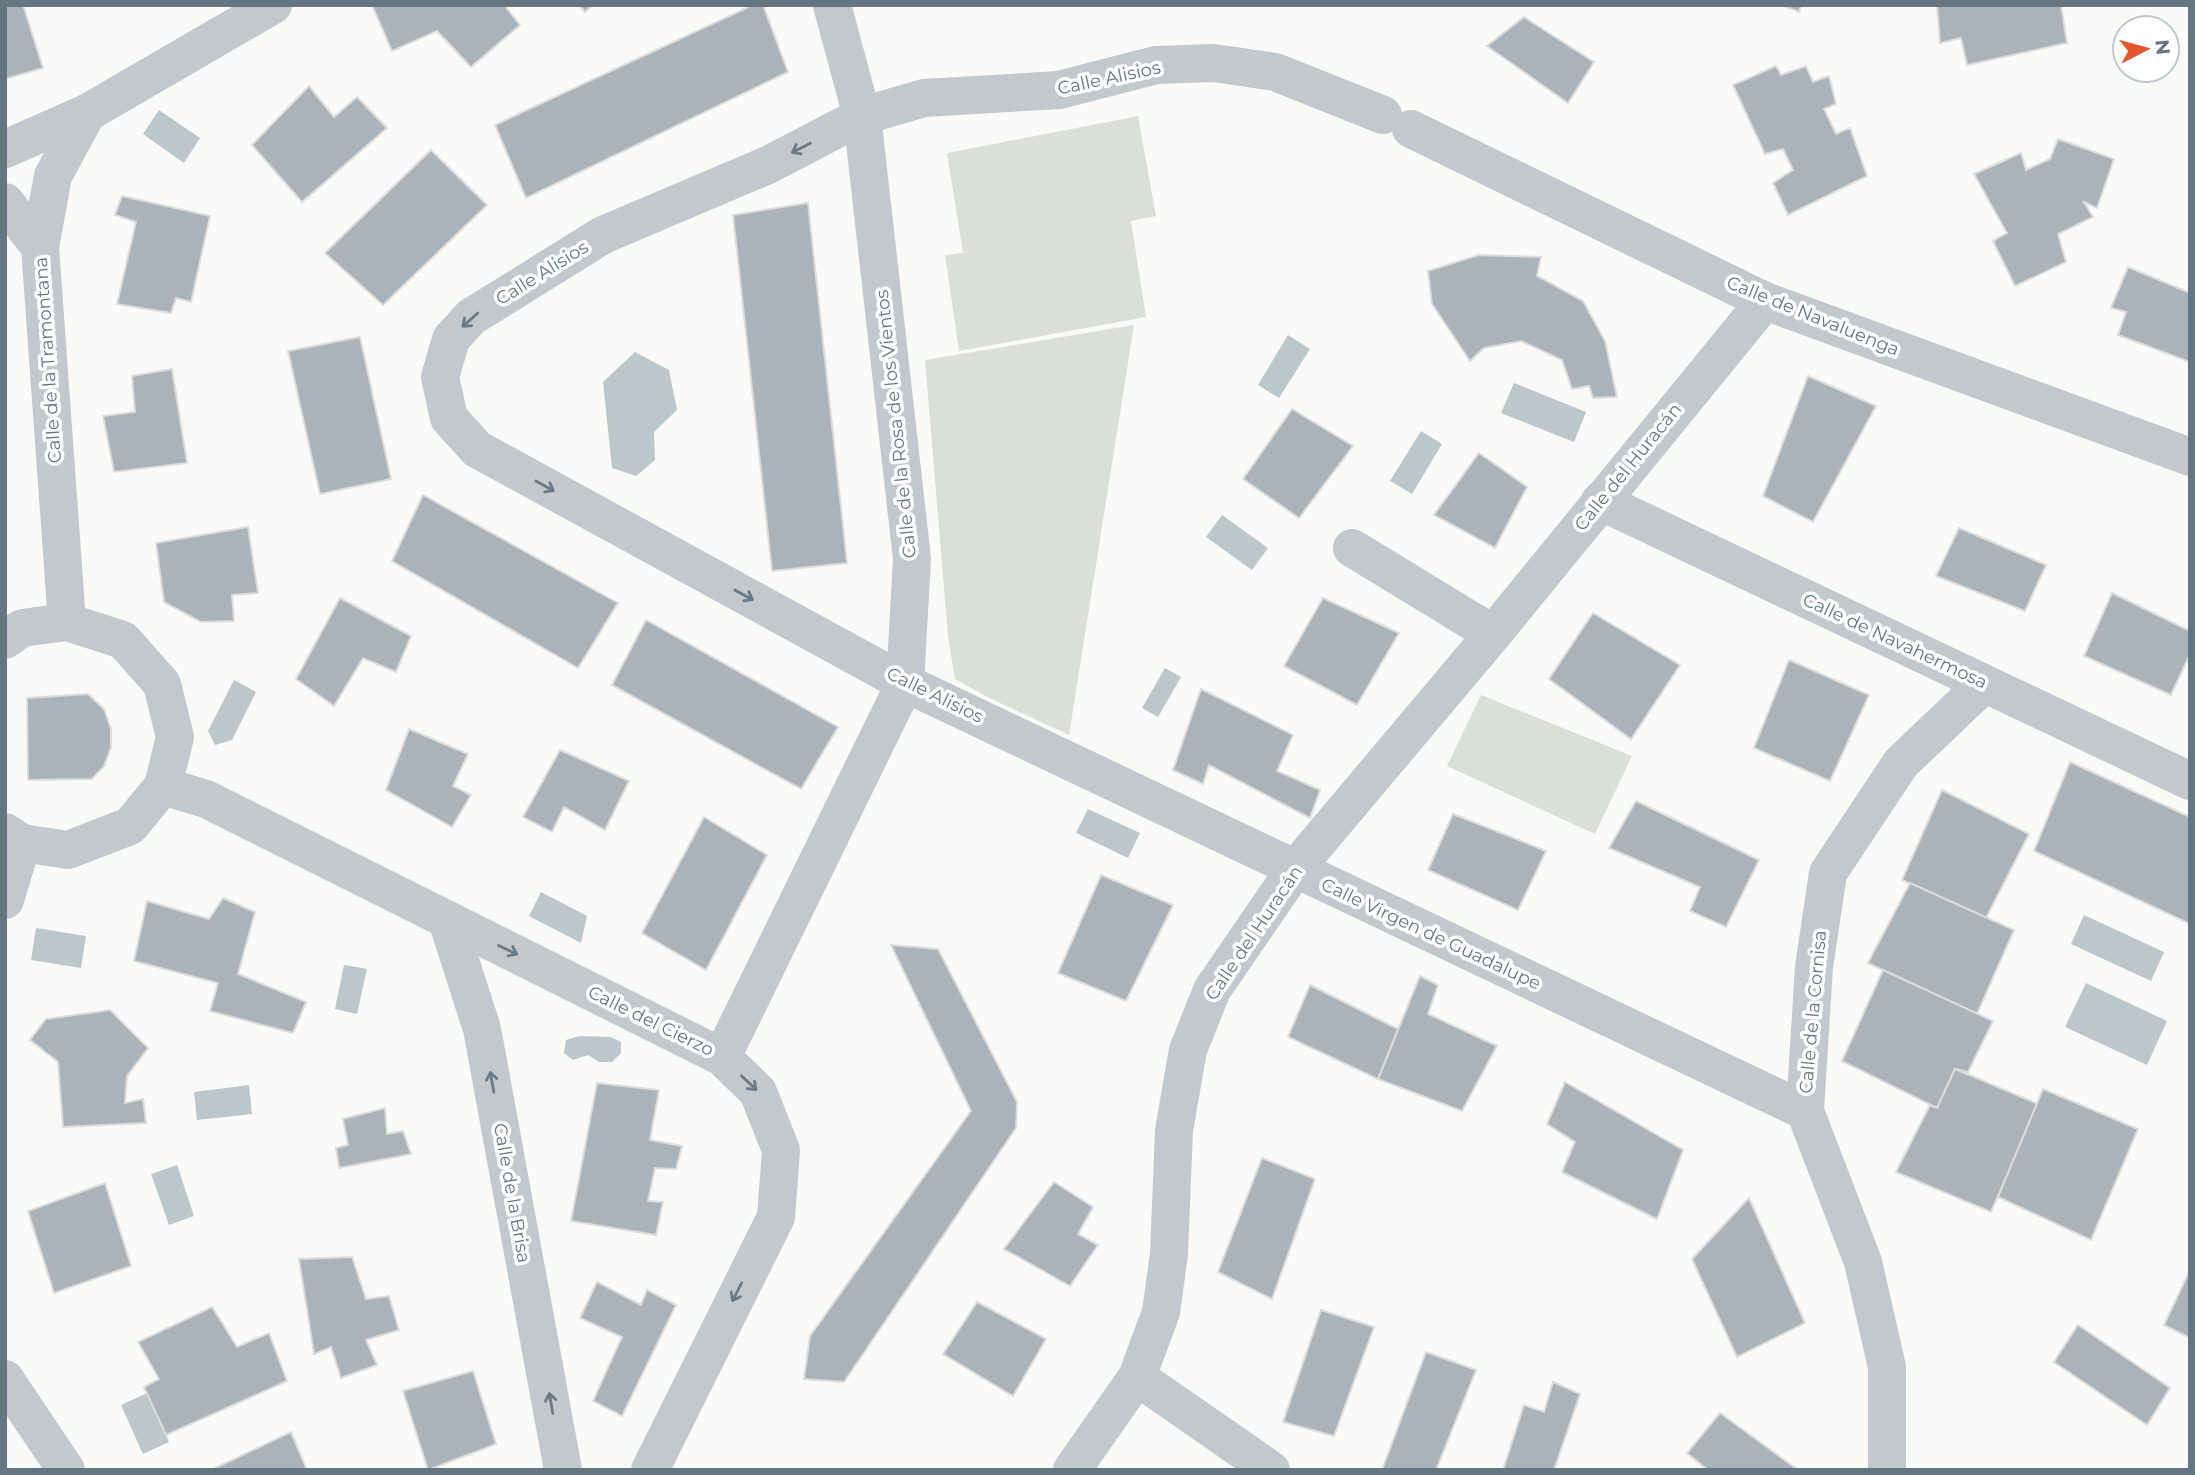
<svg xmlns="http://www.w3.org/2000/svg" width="2195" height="1475" viewBox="0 0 2195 1475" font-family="Montserrat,sans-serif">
	<rect width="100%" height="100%" fill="#fafaf8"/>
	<!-- green -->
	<g fill="#dadfd7">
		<polygon points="1138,116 1156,216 1131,221 1146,317 959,351 945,255 963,253 947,153"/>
		<polygon points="1134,325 1069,735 985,696 955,679 948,636 925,360"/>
		<polygon points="1481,695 1632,756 1595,834 1447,766"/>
	</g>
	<!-- water -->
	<g fill="#bbc7cb">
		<polygon points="159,110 200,138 184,163 143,134"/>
		<polygon points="1288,335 1310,349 1279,398 1258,385"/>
		<polygon points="635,352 669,370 677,410 654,432 655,460 636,476 612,468 603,382"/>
		<polygon points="1514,383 1586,412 1574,442 1501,413"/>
		<polygon points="1421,431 1442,444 1412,494 1390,481"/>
		<polygon points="1222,515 1268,548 1252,570 1206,537"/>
		<polygon points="1165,668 1181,677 1158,717 1142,708"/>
		<polygon points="234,680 256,692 232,740 215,745 208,731"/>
		<polygon points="1088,809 1140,833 1128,858 1076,833"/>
		<polygon points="541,892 587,916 581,943 529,916"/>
		<polygon points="2084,915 2164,952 2151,981 2071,944"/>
		<polygon points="36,928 86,936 81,968 31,960"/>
		<polygon points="344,965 367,969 357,1014 335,1009"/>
		<polygon points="2086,983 2167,1021 2147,1065 2065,1027"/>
		<polygon points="580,1036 611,1037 621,1042 621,1053 612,1062 599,1062 588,1055 573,1060 564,1053 566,1040"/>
		<polygon points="249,1085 252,1114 197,1120 194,1092"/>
		<polygon points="177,1165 194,1216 169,1225 151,1174"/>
		<polygon points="147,1393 169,1442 143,1454 121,1405"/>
	</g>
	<!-- building -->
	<g fill="#aab3b9" stroke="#dcdcda" stroke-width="2">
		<polygon points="5,5 23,5 43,68 5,79"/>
		<polygon points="372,5 504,5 520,25 471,67 437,31 392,51"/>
		<polygon points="579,5 592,5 585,12"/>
		<polygon points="753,5 763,5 788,72 526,198 495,125"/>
		<polygon points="1782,5 1801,5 1799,12"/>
		<polygon points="1937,5 2061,5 2067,43 1967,65 1961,38 1940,43"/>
		<polygon points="1524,17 1594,62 1568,103 1487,46"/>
		<polygon points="1776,66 1781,75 1806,66 1813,82 1829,76 1836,104 1824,109 1836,134 1850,128 1867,176 1788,215 1773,183 1793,170 1783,149 1765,154 1733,85"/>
		<polygon points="309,86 334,117 357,97 387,128 302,202 252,145"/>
		<polygon points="2058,139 2114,159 2097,208 2084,202 2093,217 2058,234 2066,262 2015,286 1993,241 2007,233 1974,174 2021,153 2026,170 2050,159"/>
		<polygon points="431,150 487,205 383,305 325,253"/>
		<polygon points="122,196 210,216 191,302 176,298 171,313 117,304 136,222 115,215"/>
		<polygon points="808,203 847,563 772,571 733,215"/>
		<polygon points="1479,255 1541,257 1537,276 1583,301 1605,341 1617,397 1593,398 1589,386 1572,389 1562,360 1521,341 1484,348 1470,361 1432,304 1428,271"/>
		<polygon points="2128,267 2190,293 2190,362 2118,335 2126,312 2111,308"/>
		<polygon points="360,337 391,479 320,494 288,351"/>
		<polygon points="172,369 187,463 114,472 103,416 135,412 132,376"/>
		<polygon points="1808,376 1876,406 1813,522 1763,496"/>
		<polygon points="1292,409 1353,446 1299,518 1243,479"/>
		<polygon points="1479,453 1527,487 1495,548 1434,515"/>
		<polygon points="423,495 618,603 578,668 392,561"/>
		<polygon points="248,527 258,593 232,595 234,621 201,622 164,602 156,543"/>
		<polygon points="1959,528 2046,565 2025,611 1936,576"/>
		<polygon points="2112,593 2190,631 2190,654 2171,695 2084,656"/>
		<polygon points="340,598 411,636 396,672 363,658 334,706 296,679"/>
		<polygon points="1323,598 1399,633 1357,705 1284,666"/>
		<polygon points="1593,613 1680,665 1631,739 1549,679"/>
		<polygon points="646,620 838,727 801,789 612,685"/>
		<polygon points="1789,660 1869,695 1830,781 1754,748"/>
		<polygon points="1201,689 1293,735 1277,771 1320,790 1310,818 1209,765 1203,784 1173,770"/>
		<polygon points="88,694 104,709 111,729 111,747 104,766 92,779 28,780 27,698"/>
		<polygon points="409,729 468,754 453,786 471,795 452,827 386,790"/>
		<polygon points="560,750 629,781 605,830 564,807 552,832 523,817"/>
		<polygon points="2070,762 2190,817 2190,924 2034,851"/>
		<polygon points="1942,790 2029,834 1986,918 1902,880"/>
		<polygon points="1636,801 1759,860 1726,927 1690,911 1700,887 1609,848"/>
		<polygon points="1453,814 1546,851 1518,910 1428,870"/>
		<polygon points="704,817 767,855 706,970 642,933"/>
		<polygon points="1101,875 1173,905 1126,1001 1058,973"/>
		<polygon points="1910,883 2014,930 1977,1014 1868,963"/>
		<polygon points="223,898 255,912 238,974 306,1002 293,1033 210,1011 218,983 134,961 147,901 209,919"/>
		<polygon points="891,945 938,949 1017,1102 1016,1128 844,1382 804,1379 810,1336 971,1111"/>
		<polygon points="1883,970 1993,1021 1968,1072 1955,1069 1937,1108 1842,1061"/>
		<polygon points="1420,976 1438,985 1428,1014 1497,1046 1462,1111 1378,1079"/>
		<polygon points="1310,985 1398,1029 1378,1079 1288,1037"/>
		<polygon points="110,1010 148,1048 127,1076 125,1103 143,1099 146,1123 63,1127 58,1062 30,1040 46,1019"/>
		<polygon points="1955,1069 2038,1104 1991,1212 1896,1172 1930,1105 1937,1108"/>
		<polygon points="1565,1082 1683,1150 1657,1219 1562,1172 1575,1142 1547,1124"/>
		<polygon points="597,1083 659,1090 650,1140 682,1146 676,1169 655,1168 648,1201 663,1202 656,1235 571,1221"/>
		<polygon points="2043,1089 2138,1129 2091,1240 1998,1197"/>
		<polygon points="385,1108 387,1134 403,1131 411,1154 339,1168 336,1148 348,1145 343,1119"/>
		<polygon points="1262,1158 1315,1179 1272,1299 1218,1272"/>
		<polygon points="1054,1182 1093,1207 1078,1234 1098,1245 1070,1286 1004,1249"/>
		<polygon points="105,1183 131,1266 54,1293 28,1211"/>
		<polygon points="1749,1198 1805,1323 1737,1357 1692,1259"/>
		<polygon points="352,1257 366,1299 389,1296 399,1330 366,1340 377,1365 341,1378 331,1347 314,1354 299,1259"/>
		<polygon points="2190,1270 2190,1338 2164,1325"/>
		<polygon points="597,1282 641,1305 647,1290 676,1305 622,1416 593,1401 622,1337 580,1318"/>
		<polygon points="977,1302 1046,1339 1013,1396 943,1354"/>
		<polygon points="212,1307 237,1347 269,1333 287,1381 166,1435 144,1387 159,1379 138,1342"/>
		<polygon points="1321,1310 1374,1327 1334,1436 1283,1422"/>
		<polygon points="2078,1325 2170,1388 2147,1425 2054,1362"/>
		<polygon points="1426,1352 1476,1370 1436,1470 1382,1470"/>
		<polygon points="473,1371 496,1444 428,1470 403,1391"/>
		<polygon points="1553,1382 1580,1394 1554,1470 1503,1470 1524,1405 1544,1412"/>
		<polygon points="1720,1413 1798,1470 1708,1470 1687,1453"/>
		<polygon points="291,1432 307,1470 211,1470"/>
	</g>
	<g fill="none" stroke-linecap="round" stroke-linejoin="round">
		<!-- street -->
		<g stroke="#c3c8cc" stroke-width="38">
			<polyline points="1383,115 1275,72 1214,63 1156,65 1059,90 924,98 862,116 768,165 603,235 471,317 451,339 440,377 449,418 477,449 905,683 1805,1111"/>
			<polyline points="1411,129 1765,301 2190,457"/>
			<polyline points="5,149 87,113"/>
			<polyline points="5,202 40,247"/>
			<polyline points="1600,501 2190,781"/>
			<polyline points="1352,548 1493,634"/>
			<polyline points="67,622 40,247 53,176 87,113 273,5"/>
			<polyline points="5,640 22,628 67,622 123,640 162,684 175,737 163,786 130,826 68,850 22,843 5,832"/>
			<polyline points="163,786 206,799 722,1057 758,1092 781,1150 776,1217 650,1470"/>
			<polyline points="5,900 22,843"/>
			<polyline points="447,920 482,1029 563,1470"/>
			<polyline points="722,1057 905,683 912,559 862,116 832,5"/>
			<polyline points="1137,1377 1271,1470"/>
			<polyline points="5,1379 66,1470"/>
			<polyline points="1072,1470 1137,1377 1161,1312 1169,1254 1174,1130 1188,1050 1212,990 1295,869 1493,634 1765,301"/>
			<polyline points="1887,1470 1887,1367 1863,1262 1805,1111 1814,967 1828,873 1901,763 1984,684"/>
		</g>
	</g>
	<!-- one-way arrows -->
	<defs><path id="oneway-shaft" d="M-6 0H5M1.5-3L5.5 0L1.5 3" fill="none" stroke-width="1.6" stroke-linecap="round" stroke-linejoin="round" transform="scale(1.75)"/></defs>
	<g stroke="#6a7a87">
		<use href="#oneway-shaft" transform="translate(801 148) rotate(153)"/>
		<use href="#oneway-shaft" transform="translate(470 320) rotate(138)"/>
		<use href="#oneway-shaft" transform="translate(545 486) rotate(29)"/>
		<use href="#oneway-shaft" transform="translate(744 595) rotate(29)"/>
		<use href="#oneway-shaft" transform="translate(508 950) rotate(26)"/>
		<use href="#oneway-shaft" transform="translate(492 1082) rotate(-100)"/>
		<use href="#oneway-shaft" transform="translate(749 1083) rotate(44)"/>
		<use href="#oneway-shaft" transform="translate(737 1292) rotate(117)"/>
		<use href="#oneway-shaft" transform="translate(551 1403) rotate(-100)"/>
	</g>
	<g text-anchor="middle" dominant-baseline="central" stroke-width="7" stroke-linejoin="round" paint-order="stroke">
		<!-- street labels -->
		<g font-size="18" fill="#657683" stroke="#fff">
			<text transform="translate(1109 78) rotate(-12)">Calle Alisios</text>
			<text transform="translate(542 273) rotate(-32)">Calle Alisios</text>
			<text transform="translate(1813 316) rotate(22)">Calle de Navaluenga</text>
			<text transform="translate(48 360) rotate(-94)">Calle de la Tramontana</text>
			<text transform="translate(896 424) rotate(-96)">Calle de la Rosa de los Vientos</text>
			<text transform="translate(1628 467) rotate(-51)">Calle del Huracán</text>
			<text transform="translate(1895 641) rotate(25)">Calle de Navahermosa</text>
			<text transform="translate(935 695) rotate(26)">Calle Alisios</text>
			<text transform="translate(1254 933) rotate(-56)">Calle del Huracán</text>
			<text transform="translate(1431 934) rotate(25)">Calle Virgen de Guadalupe</text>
			<text transform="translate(1813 1012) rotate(-85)">Calle de la Cornisa</text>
			<text transform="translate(651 1021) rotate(26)">Calle del Cierzo</text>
			<text transform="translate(512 1193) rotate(80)">Calle de la Brisa</text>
		</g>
	</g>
	<!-- border -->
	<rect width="2195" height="1475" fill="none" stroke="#657683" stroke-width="14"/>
	<!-- north arrow -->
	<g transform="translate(2146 49) rotate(84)"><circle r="33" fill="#ffffff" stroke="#c1c8cd" stroke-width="2"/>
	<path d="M0-5L12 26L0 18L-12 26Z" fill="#e4572e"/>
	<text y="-10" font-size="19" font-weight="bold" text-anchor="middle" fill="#657683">N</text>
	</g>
</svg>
